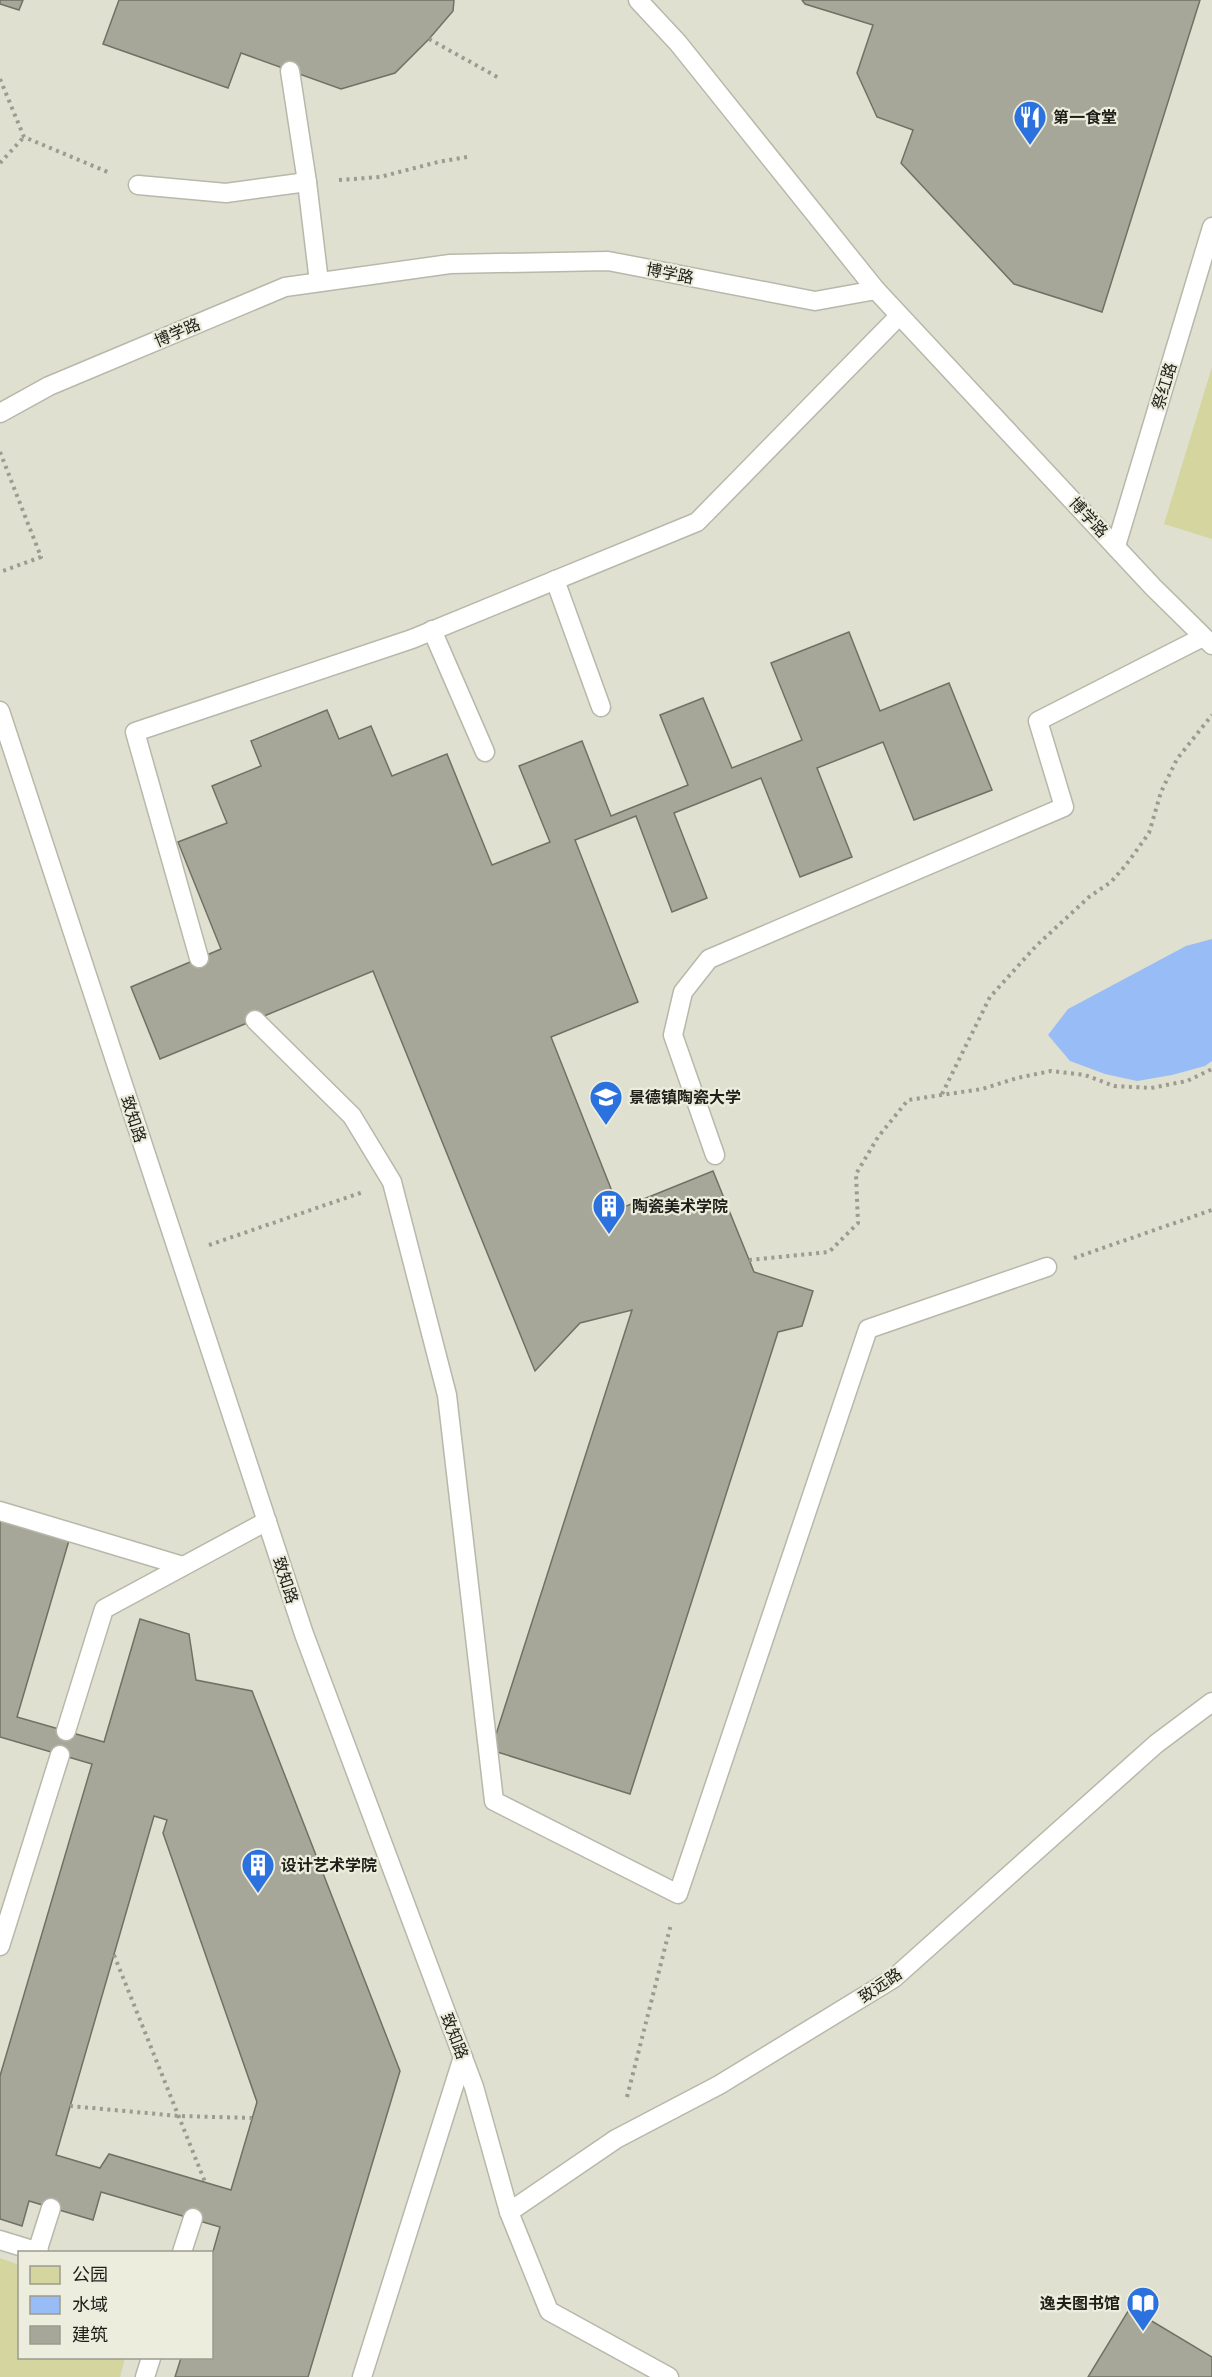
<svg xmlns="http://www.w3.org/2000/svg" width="1212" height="2377" viewBox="0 0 1212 2377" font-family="'PT Sans','Noto Sans SC',sans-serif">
	<rect width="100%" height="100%" fill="#dfe0d0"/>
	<!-- green -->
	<g fill="#d4d59f">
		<polygon points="1212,367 1212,539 1164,524"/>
		<polygon points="0,2258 19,2265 20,2358 125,2358 120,2377 0,2377"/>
	</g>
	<!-- water -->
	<polygon fill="#98bcf5" points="1212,939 1212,1061 1205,1066 1172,1075 1137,1081 1105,1074 1070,1061 1048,1035 1068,1009 1186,946"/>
	<!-- building -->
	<g fill="#a7a799" stroke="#707163" stroke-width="1.5" fill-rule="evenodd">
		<polygon points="0,0 23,0 19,10 0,4"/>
		<polygon points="119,0 454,0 453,11 429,39 395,73 341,89 241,53 228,88 103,44"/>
		<polygon points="802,0 1200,0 1102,312 1014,284 901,163 913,130 877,117 857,73 873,25 805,4"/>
		<polygon points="849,632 880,711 949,683 992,790 914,820 883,742 817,768 852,857 800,877 761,778 674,813 707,898 672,912 636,816 575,840 638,1002 551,1037 619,1209 713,1171 754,1272 813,1291 802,1326 778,1332 630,1794 491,1750 632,1310 580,1323 535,1371 373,971 160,1059 131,987 221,949 178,842 227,823 212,786 261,766 251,741 327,710 339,739 371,726 392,776 447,754 492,865 550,842 519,766 582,741 611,816 688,785 660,715 703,698 732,768 802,740 771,663"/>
		<path d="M 0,1516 L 70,1537 L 17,1717 L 104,1742 L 140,1619 L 189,1634 L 196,1680 L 252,1691 L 400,2071 L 308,2377 L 175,2377 L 181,2358 L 212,2358 L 212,2255 L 220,2227 L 101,2192 L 93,2220 L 29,2201 L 22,2226 L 0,2219 L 0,2076 L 92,1764 L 0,1737 ZM 154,1816 L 167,1820 L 163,1833 L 257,2102 L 231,2190 L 109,2154 L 100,2168 L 56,2155 Z"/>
		<polygon points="1130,2308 1212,2357 1212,2377 1088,2377"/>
	</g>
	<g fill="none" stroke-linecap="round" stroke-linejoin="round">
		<defs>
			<g id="service">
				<polyline points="638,0 678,43 876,290"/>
				<polyline points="290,71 307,182 319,282"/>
				<polyline points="138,185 226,193 307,182"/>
				<polyline points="0,413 49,386 285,287 450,264 608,261 815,301 876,290 1153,587 1212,645"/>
				<polyline points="1116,546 1212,227"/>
				<polyline points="555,580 601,707"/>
				<polyline points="432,630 485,752"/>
				<polyline points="0,711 304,1634 474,2087 509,2212 549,2311 669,2377"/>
				<polyline points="199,958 135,732 412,639 697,522 899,316"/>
				<polyline points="255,1020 352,1116 392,1182 447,1395 494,1801 678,1894 868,1329 1047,1267"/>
				<polyline points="715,1155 673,1035 683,992 709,959 1064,807 1038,721 1203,637"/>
				<polyline points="0,1511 183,1566"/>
				<polyline points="66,1731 104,1609 267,1521"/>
				<polyline points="0,1946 60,1755"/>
				<polyline points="509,2212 616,2139 719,2085 894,1978 1156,1744 1212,1702"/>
				<polyline points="0,2240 39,2252"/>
				<polyline points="37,2252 51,2208"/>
				<polyline points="182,2252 193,2218"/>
				<polyline points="145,2377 151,2358"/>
				<polyline points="362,2377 463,2057"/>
			</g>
		</defs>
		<!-- service casing -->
		<use href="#service" stroke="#b8b8aa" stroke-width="21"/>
		<!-- path -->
		<g stroke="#9b9c8f" stroke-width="4" stroke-dasharray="3 4.5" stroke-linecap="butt">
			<polyline points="429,39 501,79"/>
			<polyline points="0,79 24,137 110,173"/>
			<polyline points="0,163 24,137"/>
			<polyline points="339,180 380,177 438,162 467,157"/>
			<polyline points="0,452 41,557 0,572"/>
			<polyline points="942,1094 990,997 1036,946 1089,897 1111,882 1126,865 1149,833 1161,792 1177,759 1212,715"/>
			<polyline points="209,1245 363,1192"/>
			<polyline points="1074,1258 1212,1210"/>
			<polyline points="749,1260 829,1252 858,1223 856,1174 878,1137 908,1100 982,1089 1017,1078 1051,1071 1085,1075 1114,1086 1151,1088 1187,1081 1212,1069"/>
			<polyline points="114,1955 205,2182"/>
			<polyline points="627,2097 671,1924"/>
			<polyline points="70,2106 179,2116 252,2118"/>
		</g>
		<!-- service -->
		<use href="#service" stroke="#fff" stroke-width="18"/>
	</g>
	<!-- icons -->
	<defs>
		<symbol id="restaurant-pin" viewBox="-11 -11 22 30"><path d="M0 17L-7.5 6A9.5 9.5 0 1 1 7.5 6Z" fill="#2b72df" stroke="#eceddd"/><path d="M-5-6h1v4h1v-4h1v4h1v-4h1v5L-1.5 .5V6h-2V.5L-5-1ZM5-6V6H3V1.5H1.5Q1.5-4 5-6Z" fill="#fff"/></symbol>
		<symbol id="university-pin" viewBox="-11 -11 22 30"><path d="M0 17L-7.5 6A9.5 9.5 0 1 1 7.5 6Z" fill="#2b72df" stroke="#eceddd"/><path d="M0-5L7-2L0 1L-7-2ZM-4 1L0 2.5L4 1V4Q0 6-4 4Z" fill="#fff"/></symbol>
		<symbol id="building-pin" viewBox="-11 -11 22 30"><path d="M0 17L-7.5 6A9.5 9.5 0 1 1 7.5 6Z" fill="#2b72df" stroke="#eceddd"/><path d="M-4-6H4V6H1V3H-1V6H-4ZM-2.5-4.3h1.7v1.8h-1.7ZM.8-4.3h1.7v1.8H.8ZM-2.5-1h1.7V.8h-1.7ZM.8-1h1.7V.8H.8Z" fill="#fff"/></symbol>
		<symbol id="library-pin" viewBox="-11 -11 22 30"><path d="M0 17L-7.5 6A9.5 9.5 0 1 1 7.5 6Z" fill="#2b72df" stroke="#eceddd"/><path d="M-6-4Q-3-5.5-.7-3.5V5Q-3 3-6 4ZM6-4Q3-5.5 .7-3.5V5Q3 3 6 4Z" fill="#fff"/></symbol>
	</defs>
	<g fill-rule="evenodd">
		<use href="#restaurant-pin" x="1011" y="98" width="38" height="52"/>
		<use href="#university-pin" x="587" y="1078" width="38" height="52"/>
		<use href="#building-pin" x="590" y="1187" width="38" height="52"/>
		<use href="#building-pin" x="239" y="1846" width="38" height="52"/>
		<use href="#library-pin" x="1124" y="2284" width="38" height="52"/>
	</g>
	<g text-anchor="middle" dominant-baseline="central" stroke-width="4.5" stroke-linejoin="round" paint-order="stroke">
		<!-- poi labels -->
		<g font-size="16" font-weight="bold" fill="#1e1f19" stroke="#eceddd" text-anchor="start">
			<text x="1053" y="117">第一食堂</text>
			<text x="629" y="1097">景德镇陶瓷大学</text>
			<text x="632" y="1206">陶瓷美术学院</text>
			<text x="281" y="1865">设计艺术学院</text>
			<text x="1120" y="2303" text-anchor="end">逸夫图书馆</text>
		</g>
		<!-- street labels -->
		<g font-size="16" fill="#1e1f19" stroke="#eceddd">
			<text transform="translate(670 273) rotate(11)">博学路</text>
			<text transform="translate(177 332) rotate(-23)">博学路</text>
			<text transform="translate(1164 386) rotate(-73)">祭红路</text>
			<text transform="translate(1089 517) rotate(47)">博学路</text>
			<text transform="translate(134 1119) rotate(72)">致知路</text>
			<text transform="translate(286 1580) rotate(72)">致知路</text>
			<text transform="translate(880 1985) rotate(-34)">致远路</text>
			<text transform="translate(455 2036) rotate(69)">致知路</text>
		</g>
	</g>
	<!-- legend -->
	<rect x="18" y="2251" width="195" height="108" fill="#eceddd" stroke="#9a9b8f" stroke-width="1.5"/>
	<rect x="30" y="2266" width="30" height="18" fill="#d4d59f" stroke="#9a9b8f" stroke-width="1.5"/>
	<text x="72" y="2281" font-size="18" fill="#1e1f19">公园</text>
	<rect x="30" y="2296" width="30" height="18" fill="#98bcf5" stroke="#9a9b8f" stroke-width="1.5"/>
	<text x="72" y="2311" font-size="18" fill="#1e1f19">水域</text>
	<rect x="30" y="2326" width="30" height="18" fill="#a7a799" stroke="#9a9b8f" stroke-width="1.5"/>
	<text x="72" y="2341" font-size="18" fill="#1e1f19">建筑</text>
</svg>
